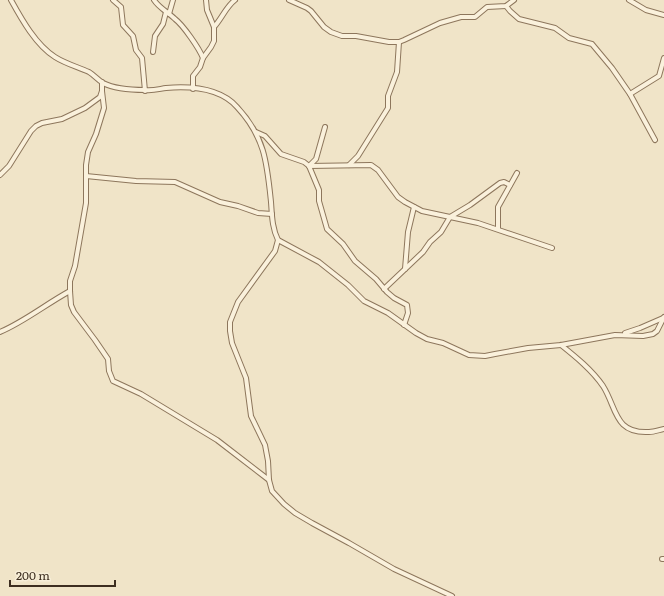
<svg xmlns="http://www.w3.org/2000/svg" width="664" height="596" viewBox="0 0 664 596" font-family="Literata,serif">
	<rect width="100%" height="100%" fill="#f0e4c8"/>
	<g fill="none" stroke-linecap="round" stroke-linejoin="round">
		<defs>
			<g id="street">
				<path d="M 11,0 C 22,20 36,45 55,57 C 66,64 78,67 89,72 C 94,75 98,80 103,83 C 115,89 132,90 145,90 C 152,91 159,89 166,88 C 190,86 220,88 237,107 C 265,137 267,163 271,202 C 272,215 272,228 278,240 L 319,262 L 348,285 L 364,301 L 388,313 L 416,333 L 427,339 L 443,343 L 469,355 L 485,356 L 495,354 L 528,348 L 561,345 L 615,335 L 643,336 L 653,334 L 657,331 L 664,317"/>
				<polyline points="113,0 121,7 123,25 133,36 136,50 142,58 145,91"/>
				<path d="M 154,0 C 159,8 168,12 175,19 C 183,25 199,48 203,58"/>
				<polyline points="289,0 307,8 311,11 324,27 331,32 342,36 356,36 389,42 399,42 404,40 440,23 461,17 475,17 487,7 506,6 514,0"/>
				<polyline points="629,0 646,10 664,15"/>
				<polyline points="506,6 510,11 519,19 555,28 569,38 592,44 612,68 630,94 655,140"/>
				<polyline points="169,14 173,0"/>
				<path d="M 214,27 C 222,18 226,7 235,0"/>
				<polyline points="153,52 155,36 163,24 166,12"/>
				<polyline points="193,89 193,76 200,67 203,58 211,47 214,41 214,27 207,10 206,0"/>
				<polyline points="102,91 104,108 96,134 88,152 86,165 86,203 75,266 70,281 70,291 71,305 74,312 95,340 108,359 109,371 113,381 141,394 217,440 269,480"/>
				<polyline points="630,94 659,76 664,58"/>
				<polyline points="256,132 265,136 281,154 304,162 309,166 319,190 319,201 327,229 343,244 355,261 376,279 387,292 394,298 407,305 408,313 404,325"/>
				<polyline points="349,165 358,156 388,108 388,96 397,72 399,42"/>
				<polyline points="309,166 371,165 378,170 398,197 405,202 422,211 478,223 552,248"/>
				<polyline points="309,166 316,159 325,127"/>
				<polyline points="0,175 9,166 31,131 36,126 42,123 62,119 85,108 100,97 102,91 102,82"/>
				<polyline points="86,176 136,181 175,182 220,202 238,206 258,213 272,214"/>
				<polyline points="498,229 498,207 517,173"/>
				<polyline points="278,240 275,251 238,302 230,322 230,331 232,343 246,378 251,416 265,445 268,461 269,480 272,491 284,504 295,513 312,523 349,543 394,569 452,596"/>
				<polyline points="405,269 408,232 414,207"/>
				<polyline points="384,289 423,252 430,242 441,232 450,217 470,205 500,183 504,182 510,185"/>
				<path d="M 0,332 C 24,322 46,304 70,291"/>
				<polyline points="625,333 640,328 663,318"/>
				<path d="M 561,345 C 576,357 592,370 603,386 C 617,408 614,434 649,432 C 654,432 659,430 664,429"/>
				<polyline points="662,559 664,559"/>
			</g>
		</defs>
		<!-- street casing -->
		<use href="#street" stroke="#8d765c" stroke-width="6"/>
		<!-- street -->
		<use href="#street" stroke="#faf1dc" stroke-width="4"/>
	</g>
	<!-- scale -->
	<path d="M10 580v6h105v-6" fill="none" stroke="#3d2e20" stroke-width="2"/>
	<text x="16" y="580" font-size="12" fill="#3d2e20" stroke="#f7eed8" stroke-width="3" paint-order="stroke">200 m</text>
</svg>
